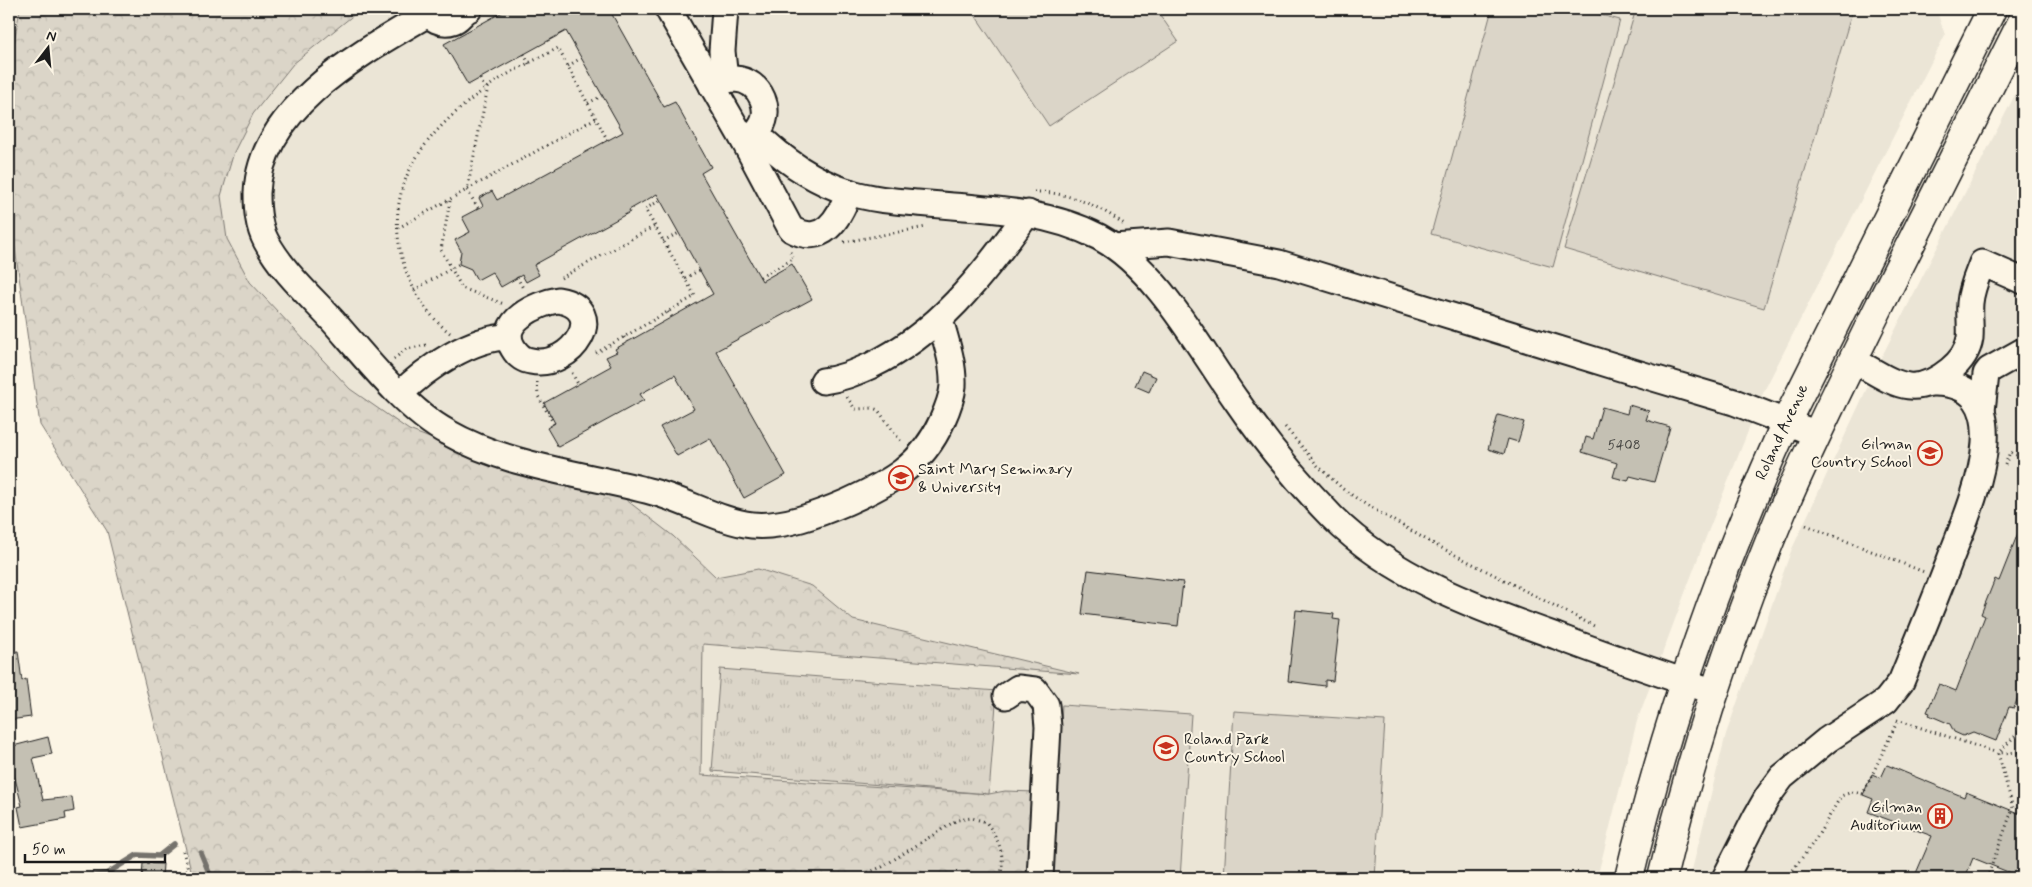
<svg xmlns="http://www.w3.org/2000/svg" width="2032" height="887" viewBox="0 0 2032 887" font-family="Mynerve,sans-serif">
	<defs>
		<pattern id="forest-crowns" width="20" height="18" patternUnits="userSpaceOnUse" patternTransform="scale(1.25)"><rect width="20" height="18" fill="#dbd5c8"/><path d="M2 6a3 3 0 1 1 6 0M12 15a3 3 0 1 1 6 0" fill="none" stroke="#bbb6ab"/></pattern>
		<pattern id="park-tufts" width="24" height="20" patternUnits="userSpaceOnUse" patternTransform="scale(1.25)"><rect width="24" height="20" fill="#dbd5c8"/><path d="M3 7l-1-3M5 7V3M7 7l1-3M15 17l-1-3M17 17v-4M19 17l1-3" fill="none" stroke="#bbb6ab"/></pattern>
	</defs>
	<rect width="100%" height="100%" fill="#fcf5e5"/>
	<filter id="ink" filterUnits="userSpaceOnUse"><feTurbulence type="fractalNoise" baseFrequency=".02" numOctaves="2"/><feDisplacementMap in="SourceGraphic" scale="10" xChannelSelector="R" yChannelSelector="G"/><feConvolveMatrix kernelMatrix="1 2 1 2 8 2 1 2 1" color-interpolation-filters="sRGB"/></filter>
	<g filter="url(#ink)">
		<!-- built -->
		<g fill="#ebe5d6">
			<polygon points="20,9 1936,9 1945,35 1764,391 1704,542 1637,721 1597,878 193,878 107,531 40,425 9,206 9,68"/>
			<polygon points="2023,79 2023,878 1690,878 1726,734 1791,551 1882,356"/>
		</g>
		<!-- grass -->
		<g fill="#dbd5c8" stroke="#7c7872">
			<polygon points="971,9 1156,9 1178,41 1049,126"/>
			<polygon points="1492,9 1578,9 1620,20 1553,267 1431,234"/>
			<polygon points="1636,9 1853,9 1764,308 1564,249"/>
			<polygon points="1062,705 1191,714 1180,878 1051,878"/>
			<polygon points="1234,711 1385,721 1375,878 1224,878"/>
		</g>
		<!-- forest -->
		<polygon fill="url(#forest-crowns)" stroke="#7c7872" points="20,9 361,9 293,64 253,114 234,152 221,196 227,239 250,282 350,389 409,430 498,464 616,492 673,536 716,577 758,569 812,586 853,620 1079,674 703,644 701,775 989,794 1005,791 1036,792 1032,878 193,878 107,531 40,425 9,206 9,68"/>
		<!-- park -->
		<polygon fill="url(#park-tufts)" stroke="#7c7872" points="720,669 997,691 989,794 712,771"/>
		<g fill="none" stroke-linecap="round" stroke-linejoin="round">
			<!-- stream -->
			<g stroke="#75726c" stroke-width="5.5">
				<polyline points="201,853 210,875 216,878"/>
				<polyline points="69,878 106,874 137,855 159,856 174,844"/>
			</g>
		</g>
		<!-- building -->
		<g fill="#c4c0b3" stroke="#1c1c1c">
			<polygon points="508,9 609,9 664,107 675,102 711,167 701,173 762,281 792,264 812,299 716,351 786,475 744,498 710,438 677,456 660,427 694,409 675,375 640,394 644,400 558,447 547,428 555,423 544,403 611,366 606,357 617,352 615,349 713,294 657,194 629,210 630,212 534,265 539,275 526,282 522,275 501,287 492,272 477,280 471,269 459,264 461,251 455,240 470,232 462,217 483,206 479,198 492,191 497,200 623,132 566,31 468,85 444,44"/>
			<polygon points="1142,371 1156,377 1149,392 1135,386"/>
			<polygon points="1629,405 1649,411 1646,420 1670,427 1654,482 1630,476 1628,481 1613,477 1617,463 1582,452 1586,437 1593,439 1602,407 1627,414"/>
			<polygon points="1498,415 1524,422 1518,442 1508,439 1504,454 1488,449"/>
			<polygon points="2022,523 2023,683 2014,708 2009,707 1996,741 1973,732 1963,736 1954,732 1950,724 1929,715 1930,713 1927,712 1939,684 1956,691 1985,616 1981,614 1995,579 1999,581"/>
			<polygon points="1088,570 1183,582 1178,626 1082,614"/>
			<polygon points="1296,610 1334,614 1333,619 1340,620 1333,681 1325,680 1325,686 1288,681"/>
			<polygon points="18,651 22,681 26,679 31,717 9,720 9,652"/>
			<polygon points="48,737 52,754 33,758 43,800 72,797 74,811 65,813 66,819 22,827 18,807 22,806 9,755 9,747"/>
			<polygon points="1887,765 1964,797 1966,792 2023,815 2023,878 1973,858 1965,878 1914,878 1932,836 1868,812 1873,799 1863,795 1872,774 1881,778"/>
			<polygon points="143,863 163,864 162,878 142,878"/>
		</g>
		<g fill="none" stroke-linecap="round" stroke-linejoin="round">
			<defs>
				<g id="minor">
					<path d="M 426,9 C 430,19 442,25 453,21 C 460,19 462,12 469,9"/>
					<path d="M 668,9 L 744,141 L 791,229 C 823,247 839,219 849,192"/>
					<path d="M 428,14 C 363,52 260,107 257,193 C 257,209 258,226 266,241 C 282,271 310,296 333,321 C 364,356 406,410 447,432 C 508,467 586,474 653,492 C 684,500 722,522 752,525 C 783,528 819,514 847,502 C 889,483 922,466 942,421 C 947,410 952,398 953,386 C 954,364 946,341 940,320"/>
					<polyline points="725,80 722,51 725,9"/>
					<path d="M 712,86 C 720,83 726,79 735,79 C 761,80 775,113 757,132 C 754,136 748,139 744,141"/>
					<path d="M 756,133 C 782,159 814,181 848,192 C 870,199 894,201 917,203 C 978,209 1043,208 1099,237 C 1156,267 1199,348 1236,400 C 1264,441 1297,481 1332,517 C 1392,577 1477,608 1556,636 C 1608,656 1661,674 1715,692"/>
					<polyline points="1114,246 1169,242 1279,263 1640,374 1734,402 1817,434"/>
					<path d="M 558,300 C 611,309 572,370 531,361 C 523,360 517,355 513,348 C 496,322 538,303 558,300 Z"/>
					<path d="M 1853,360 C 1891,380 1911,402 1950,370 C 1960,362 1968,351 1970,338 C 1971,326 1969,315 1970,303 C 1971,289 1977,276 1982,263 L 2023,281"/>
					<path d="M 823,381 C 840,379 854,373 870,366 C 941,332 982,275 1028,213"/>
					<path d="M 400,394 C 426,368 472,337 509,337"/>
					<polyline points="1982,411 1986,374 1989,370 2023,351"/>
					<polyline points="1006,696 1018,688 1035,690 1046,705 1048,727 1040,878"/>
					<path d="M 1725,878 L 1756,817 L 1768,796 L 1782,777 L 1827,740 L 1886,701 L 1901,682 L 1910,660 C 1924,626 1938,592 1951,557 C 1969,510 2028,380 1931,383"/>
				</g>
				<g id="major">
					<path d="M 1629,878 C 1666,720 1720,568 1787,420 L 1992,9"/>
					<path d="M 1662,878 C 1692,752 1733,628 1783,509 C 1813,439 1847,372 1880,305 C 1928,210 1976,115 2023,20"/>
				</g>
			</defs>
			<!-- minor casing -->
			<use href="#minor" stroke="#1c1c1c" stroke-width="29"/>
			<!-- major casing -->
			<use href="#major" stroke="#1c1c1c" stroke-width="31"/>
			<!-- path -->
			<g stroke="#1c1c1c" stroke-width="3" stroke-dasharray="1 4" stroke-linecap="butt">
				<polyline points="524,54 529,64"/>
				<polyline points="568,66 581,58"/>
				<polyline points="480,79 485,88"/>
				<polyline points="588,103 602,96"/>
				<path d="M 1034,192 C 1065,191 1100,206 1124,224"/>
				<polyline points="450,201 441,250 462,288 504,304"/>
				<polyline points="478,208 467,190 488,87"/>
				<polyline points="398,228 596,118"/>
				<polyline points="663,241 679,233"/>
				<polyline points="844,242 926,227"/>
				<polyline points="790,252 794,259"/>
				<polyline points="517,277 524,290"/>
				<polyline points="760,277 795,258"/>
				<polyline points="561,278 655,226"/>
				<polyline points="685,278 700,270"/>
				<polyline points="414,290 459,264"/>
				<polyline points="668,312 672,317"/>
				<path d="M 450,333 C 425,314 408,284 401,254 C 384,179 429,130 485,89 C 506,73 534,61 558,48 L 608,141"/>
				<polyline points="624,337 627,342"/>
				<polyline points="596,353 695,296 645,209 661,200"/>
				<polyline points="394,359 406,349 426,345"/>
				<polyline points="572,373 578,384"/>
				<polyline points="537,382 538,396 554,424"/>
				<polyline points="847,397 855,409 873,408 878,410 902,443"/>
				<polyline points="1285,427 1318,466 1343,489 1365,504 1432,543 1594,626"/>
				<polyline points="2005,465 2010,452 2023,458"/>
				<polyline points="1806,525 1924,572"/>
				<polyline points="1897,720 1998,753 2023,752"/>
				<polyline points="183,851 188,869 184,878"/>
				<path d="M 854,878 L 882,867 L 957,820 L 972,818 L 986,822 C 999,840 1006,855 1000,878"/>
				<polyline points="1787,878 1816,839 1841,796 1852,792 1863,794 1898,720"/>
				<polyline points="1987,878 2013,808 1998,753 2023,728"/>
			</g>
			<!-- minor -->
			<use href="#minor" stroke="#fcf5e5" stroke-width="25"/>
			<!-- major -->
			<use href="#major" stroke="#fcf5e5" stroke-width="28"/>
		</g>
	</g>
	<!-- icons -->
	<defs>
		<symbol id="school-ring" viewBox="-11 -11 22 22"><circle r="9.5" fill="#fcf5e5" stroke="#c8321e" stroke-width="1.5"/><path d="M0-5L7-2L0 1L-7-2ZM-4 1L0 2.5L4 1V4Q0 6-4 4Z" fill="#c8321e"/></symbol>
		<symbol id="university-ring" viewBox="-11 -11 22 22"><circle r="9.5" fill="#fcf5e5" stroke="#c8321e" stroke-width="1.5"/><path d="M0-5L7-2L0 1L-7-2ZM-4 1L0 2.5L4 1V4Q0 6-4 4Z" fill="#c8321e"/></symbol>
		<symbol id="building-ring" viewBox="-11 -11 22 22"><circle r="9.5" fill="#fcf5e5" stroke="#c8321e" stroke-width="1.5"/><path d="M-4-6H4V6H1V3H-1V6H-4ZM-2.5-4.3h1.7v1.8h-1.7ZM.8-4.3h1.7v1.8H.8ZM-2.5-1h1.7V.8h-1.7ZM.8-1h1.7V.8H.8Z" fill="#c8321e"/></symbol>
	</defs>
	<g fill-rule="evenodd">
		<use href="#school-ring" x="1916" y="439" width="28" height="28"/>
		<use href="#university-ring" x="887" y="464" width="28" height="28"/>
		<use href="#school-ring" x="1152" y="734" width="28" height="28"/>
		<use href="#building-ring" x="1926" y="802" width="28" height="28"/>
	</g>
	<g text-anchor="middle" dominant-baseline="central" stroke-width="4" stroke-linejoin="round" paint-order="stroke">
		<!-- number labels -->
		<g font-size="14" fill="#464542">
			<text x="1624" y="445">5408</text>
		</g>
		<!-- street labels -->
		<g font-size="16" fill="#1c1c1c" stroke="#fcf5e5">
			<text transform="translate(1782 432) rotate(-65)">Roland Avenue</text>
		</g>
		<!-- poi labels -->
		<g font-size="16" fill="#1c1c1c" stroke="#fcf5e5" text-anchor="end">
			<text x="1912" y="444">Gilman<tspan x="1912" dy="18">Country School</tspan></text>
			<text x="918" y="469" text-anchor="start">Saint Mary Seminary<tspan x="918" dy="18">&amp; University</tspan></text>
			<text x="1184" y="739" text-anchor="start">Roland Park<tspan x="1184" dy="18">Country School</tspan></text>
			<text x="1922" y="807">Gilman<tspan x="1922" dy="18">Auditorium</tspan></text>
		</g>
	</g>
	<!-- margin -->
	<rect width="2032" height="887" fill="none" stroke="#fcf5e5" stroke-width="30"/>
	<rect x="15" y="15" width="2002" height="857" fill="none" stroke="#1c1c1c" stroke-width="2" filter="url(#ink)"/>
	<!-- north arrow -->
	<g transform="translate(48 48) rotate(16)" stroke="#fcf5e5" stroke-width="4" paint-order="stroke">
	<path d="M0-4L9 19L0 12L-9 19Z" fill="#1c1c1c"/>
	<text y="-8" font-size="14" font-weight="bold" text-anchor="middle" fill="#1c1c1c">N</text>
	</g>
	<!-- scale -->
	<path d="M25 854v8h140v-8" fill="none" stroke="#1c1c1c" stroke-width="2.5"/>
	<text x="32" y="854" font-size="15" fill="#1c1c1c" stroke="#fcf5e5" stroke-width="4" paint-order="stroke">50 m</text>
</svg>
